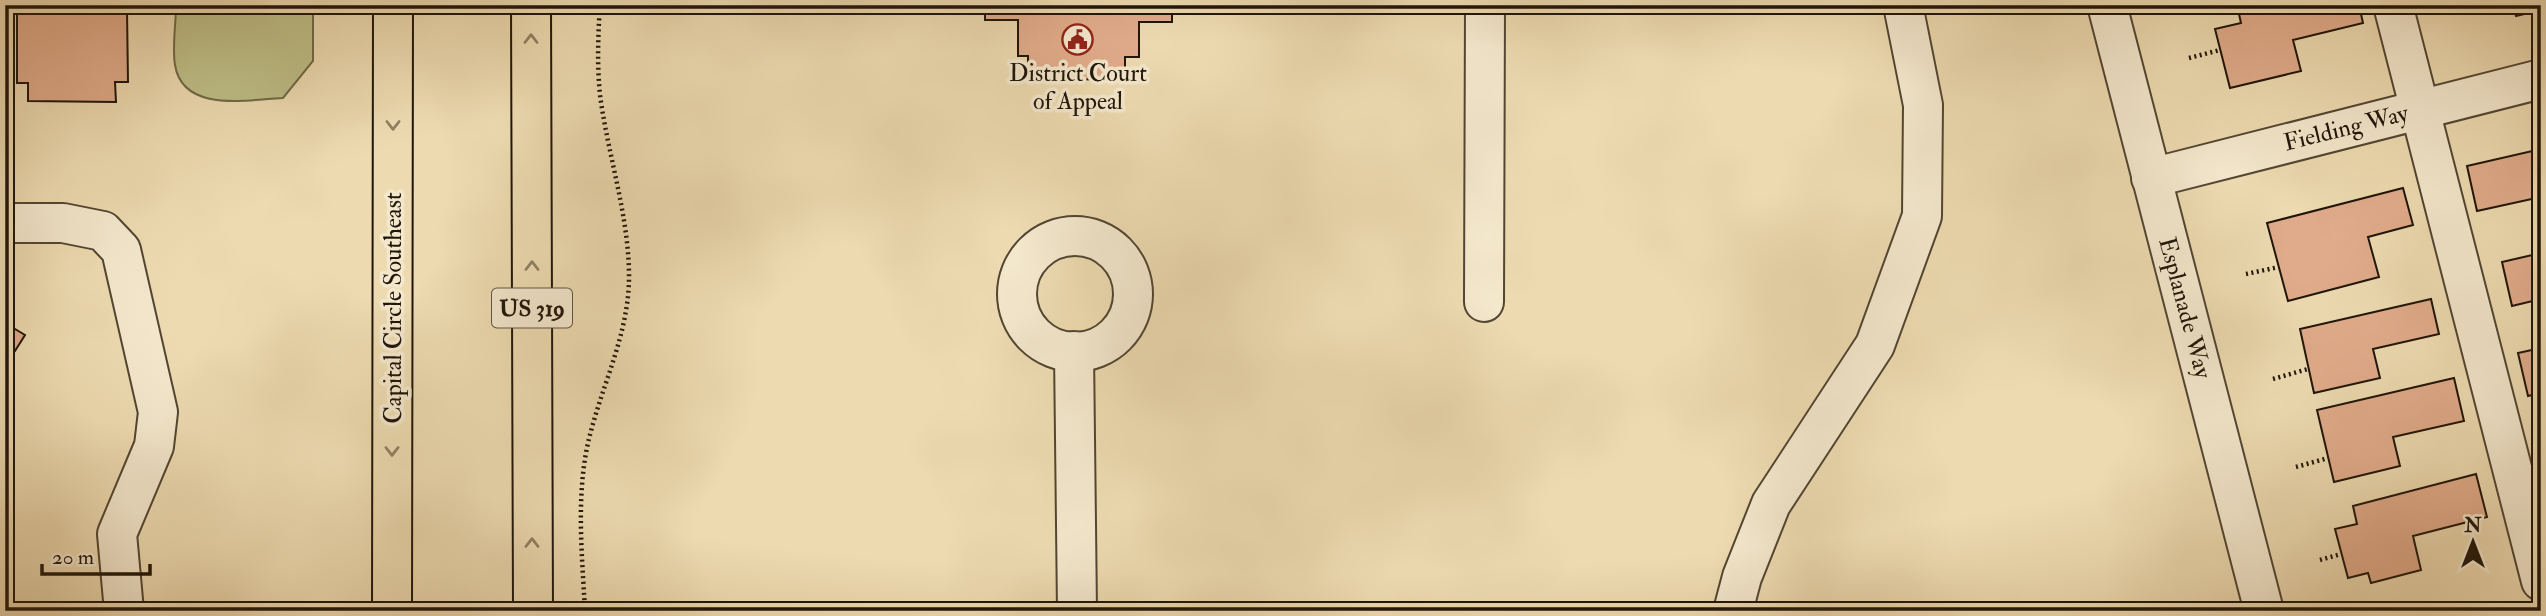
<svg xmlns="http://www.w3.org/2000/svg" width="2546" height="616" viewBox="0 0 2546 616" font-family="'IM FELL Double Pica',serif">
	<rect width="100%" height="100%" fill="#eddab0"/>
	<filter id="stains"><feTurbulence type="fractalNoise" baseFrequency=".00286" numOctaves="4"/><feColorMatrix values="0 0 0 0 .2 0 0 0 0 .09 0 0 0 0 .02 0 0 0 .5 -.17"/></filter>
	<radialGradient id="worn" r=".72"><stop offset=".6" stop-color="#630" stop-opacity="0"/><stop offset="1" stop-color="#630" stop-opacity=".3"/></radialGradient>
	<!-- green -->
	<path fill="#bebe87" stroke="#6e6a48" stroke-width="2" d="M 176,5 L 313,5 L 313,61 L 283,98 C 250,99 183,114 175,65 C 172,47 176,24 176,5 Z"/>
	<!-- building -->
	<g fill="#e0ab8a" stroke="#1f1509" stroke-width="2">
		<polygon points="24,5 122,5 122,10 127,10 128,82 115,82 116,102 28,101 28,83 17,83 17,12 24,12"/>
		<polygon points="985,5 1172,5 1172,22 1139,22 1139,57 1125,57 1125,79 1028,80 1028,56 1018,56 1018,20 985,20"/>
		<polygon points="2237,5 2359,5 2363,23 2293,40 2301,71 2230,88 2215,29 2241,23"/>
		<polygon points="2513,5 2541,5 2541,10 2516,16"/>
		<polygon points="2541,149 2541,197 2477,211 2467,166"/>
		<polygon points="2403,188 2413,225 2368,237 2379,277 2288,301 2267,223"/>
		<polygon points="2541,253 2541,299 2512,306 2502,262"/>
		<polygon points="2431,299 2439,334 2373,349 2380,378 2314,393 2300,329"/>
		<polygon points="5,323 25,335 15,351 5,346"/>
		<polygon points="2541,348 2541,393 2528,396 2518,353"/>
		<polygon points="2454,378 2464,421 2393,437 2400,466 2334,482 2317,410"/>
		<polygon points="2476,474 2487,517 2413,536 2421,570 2371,583 2368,573 2348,578 2335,529 2357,524 2353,506"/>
	</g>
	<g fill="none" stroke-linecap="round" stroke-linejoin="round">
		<defs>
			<g id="minor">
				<polyline points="2107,5 2264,611"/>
				<polyline points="2393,5 2541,581"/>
				<polyline points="2151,178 2541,79"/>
				<polyline points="5,223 63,223 103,231 121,250 158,412 154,446 117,534 124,611"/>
				<circle cx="1075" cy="294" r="58"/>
				<polyline points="1484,302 1485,5"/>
				<polyline points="1074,351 1077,611"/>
				<polyline points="1733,611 1742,577 1771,504 1875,345 1922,216 1923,105 1903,5"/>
			</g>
			<g id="major">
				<polyline points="531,5 533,611"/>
				<polyline points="392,611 393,5"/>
			</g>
		</defs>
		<!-- minor casing -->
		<use href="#minor" stroke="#524633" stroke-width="42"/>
		<!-- major casing -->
		<use href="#major" stroke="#1f1509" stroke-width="42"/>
		<!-- path -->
		<g stroke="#1f1509" stroke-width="4.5" stroke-dasharray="2 3.5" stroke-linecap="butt">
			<polyline points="2189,58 2220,50"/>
			<polyline points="2246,274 2279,267"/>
			<polyline points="2273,379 2308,369"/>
			<polyline points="2296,467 2328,458"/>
			<polyline points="2320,560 2341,554"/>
			<path d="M 585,611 C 582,553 575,488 591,431 C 605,378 630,329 629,273 C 628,213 608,155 600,95 C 597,65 598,35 600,5"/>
		</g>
		<!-- minor -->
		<use href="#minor" stroke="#f3e7cc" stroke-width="38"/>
		<!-- major -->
		<use href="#major" stroke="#eddab0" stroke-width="38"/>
	</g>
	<!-- one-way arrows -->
	<defs><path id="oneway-chevron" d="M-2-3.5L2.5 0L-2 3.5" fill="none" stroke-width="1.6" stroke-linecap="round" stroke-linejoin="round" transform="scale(1.75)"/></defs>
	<g stroke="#908165">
		<use href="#oneway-chevron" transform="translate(531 39) rotate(-90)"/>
		<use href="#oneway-chevron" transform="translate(393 125) rotate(90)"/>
		<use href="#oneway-chevron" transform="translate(532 266) rotate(-90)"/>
		<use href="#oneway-chevron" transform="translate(392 451) rotate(90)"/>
		<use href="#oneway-chevron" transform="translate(532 543) rotate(-90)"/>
	</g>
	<!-- icons -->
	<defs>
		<symbol id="civic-ring" viewBox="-11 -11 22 22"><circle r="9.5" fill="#f3e7cc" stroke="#8f2418" stroke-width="1.5"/><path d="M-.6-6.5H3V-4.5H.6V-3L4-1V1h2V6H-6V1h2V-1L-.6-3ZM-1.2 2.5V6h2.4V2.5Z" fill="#8f2418"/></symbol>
	</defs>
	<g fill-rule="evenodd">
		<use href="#civic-ring" x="1060" y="22" width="35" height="35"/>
	</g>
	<g text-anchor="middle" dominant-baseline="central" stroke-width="7" stroke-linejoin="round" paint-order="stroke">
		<!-- shield labels -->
		<rect fill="#f3e7cc" stroke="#5f5444" stroke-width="2" x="492" y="288.5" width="80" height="39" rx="5"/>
		<g font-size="23" font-weight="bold" fill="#1f1509">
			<text x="532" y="308">US 319</text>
		</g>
		<!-- poi labels -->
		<g font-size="24" fill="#1f1509" stroke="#f3e7cc">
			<text x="1078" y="73">District Court<tspan x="1078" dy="28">of Appeal</tspan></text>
		</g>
		<!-- street labels -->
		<g font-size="24" fill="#1f1509" stroke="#f3e7cc">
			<text transform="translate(2346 128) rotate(-14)">Fielding Way</text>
			<text transform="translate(393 308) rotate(-90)">Capital Circle Southeast</text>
			<text transform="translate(2185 308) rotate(75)">Esplanade Way</text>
		</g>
	</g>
	<!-- margin -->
	<rect width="2546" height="616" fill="none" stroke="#eddab0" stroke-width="28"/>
	<rect x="7" y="7" width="2532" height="602" fill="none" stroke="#1f1509" stroke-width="3.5"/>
	<rect x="14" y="14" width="2518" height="588" fill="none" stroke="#1f1509" stroke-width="2"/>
	<!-- north arrow -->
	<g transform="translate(2473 542)" stroke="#f3e7cc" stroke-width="5" paint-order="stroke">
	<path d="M0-5L12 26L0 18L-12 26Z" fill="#1f1509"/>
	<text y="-10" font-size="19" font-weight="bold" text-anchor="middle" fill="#1f1509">N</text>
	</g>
	<!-- scale -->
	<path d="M42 564v10h108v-10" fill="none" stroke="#1f1509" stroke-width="3.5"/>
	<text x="52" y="564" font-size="21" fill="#1f1509" stroke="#f3e7cc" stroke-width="5" paint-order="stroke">20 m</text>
	<rect width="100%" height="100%" filter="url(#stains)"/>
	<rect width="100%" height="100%" fill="url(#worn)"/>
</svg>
